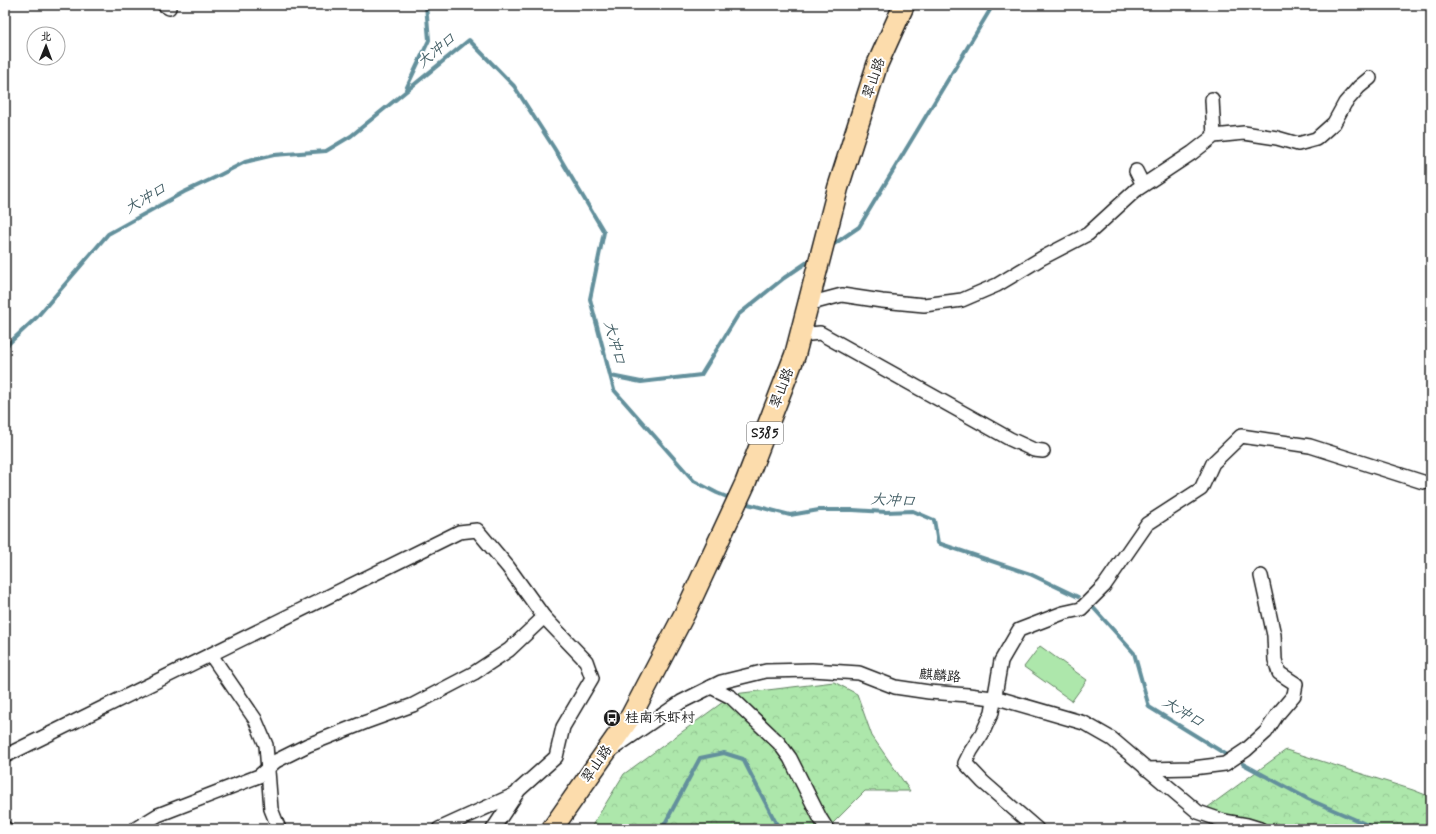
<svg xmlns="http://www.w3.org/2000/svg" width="1436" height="834" viewBox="0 0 1436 834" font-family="Mynerve,'LXGW WenKai TC',sans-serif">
	<defs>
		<pattern id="forest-crowns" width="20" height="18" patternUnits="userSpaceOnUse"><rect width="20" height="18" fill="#ade7ab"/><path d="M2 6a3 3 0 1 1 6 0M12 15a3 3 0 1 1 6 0" fill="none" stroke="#94c693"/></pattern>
	</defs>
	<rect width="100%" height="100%" fill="#fff"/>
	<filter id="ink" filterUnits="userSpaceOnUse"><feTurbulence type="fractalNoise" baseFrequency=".025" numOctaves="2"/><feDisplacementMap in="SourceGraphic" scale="8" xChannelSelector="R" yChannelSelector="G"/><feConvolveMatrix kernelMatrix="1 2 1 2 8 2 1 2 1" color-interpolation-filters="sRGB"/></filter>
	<g filter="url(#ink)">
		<!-- forest -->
		<g fill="url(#forest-crowns)" stroke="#648264">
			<polygon points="834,682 857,694 872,736 910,791 865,791 831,825 835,829 590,829 624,774 734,694"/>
			<polygon points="1286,750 1413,790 1431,797 1431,829 1222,829 1204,810"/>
		</g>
		<!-- garden -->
		<polygon fill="#ade7ab" stroke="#648264" points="1040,646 1087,680 1072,701 1024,667"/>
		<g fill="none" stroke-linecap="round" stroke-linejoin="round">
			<!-- stream -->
			<g stroke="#63909c" stroke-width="4">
				<polyline points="406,89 429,40 426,5"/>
				<polyline points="834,244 859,227 993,5"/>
				<polyline points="5,347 37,317 108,234 184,192 214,178 245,162 274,155 326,151 351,136 469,40 514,86 554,148 604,232 590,299 614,390 694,481 717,493 727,497"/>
				<polyline points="611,376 641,382 701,375 738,315 784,278 809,261"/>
				<polyline points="748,504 790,515 819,510 853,510 886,512 913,511 934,520 938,543 1030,574 1078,597"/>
				<polyline points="1090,604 1134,653 1149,707 1227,755"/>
				<polyline points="1243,764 1308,799 1377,829"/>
				<polyline points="662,829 700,758 724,753 743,759 779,829"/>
			</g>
			<defs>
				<g id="minor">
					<polyline points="164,5 169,8"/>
					<polyline points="1212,99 1214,136"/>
					<polyline points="1136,171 1143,185"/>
					<polyline points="808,304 842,295 882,301 924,305 962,300 997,285 1042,258 1088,234 1136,190 1192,153 1214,136 1244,133 1277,138 1298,144 1316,139 1334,123 1345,103 1359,87 1370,78"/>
					<polyline points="800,335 820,333 1010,439 1034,450 1043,451"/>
					<polyline points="211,655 255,719 266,745 271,809 279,829"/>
					<polyline points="711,687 731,697 779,743 790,758 820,818 827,829"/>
					<polyline points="614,748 681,702 721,682 766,671 812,670 859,673 895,687 929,692 968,695 1001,699 1084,723 1112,739 1198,812 1224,821 1247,825 1260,829"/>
					<polyline points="5,756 459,532 477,530 508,567 544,617 586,661 592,678 563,727 556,757 519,790 493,829"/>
					<polyline points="1146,769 1193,768 1225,764 1246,750 1266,732 1277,715 1294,695 1296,684 1279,673 1275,660 1274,635 1261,576"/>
					<polyline points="5,828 6,829"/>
					<polyline points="135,829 158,815 259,776 276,761 308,745 366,722 413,705 474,673 509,650 544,617"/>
					<polyline points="439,829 516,794"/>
					<polyline points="1037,829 983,782 965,763 971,751 982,734 992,712 1001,661 1019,630 1063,613 1081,609 1104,586 1147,524 1201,489 1213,463 1241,436 1310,446 1423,482"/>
				</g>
				<polyline id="primary" points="552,829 631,716 687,609 745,484 795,355 838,188 877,65 904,5"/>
			</defs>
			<!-- minor casing -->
			<use href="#minor" stroke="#1c1c1c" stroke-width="16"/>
			<!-- primary casing -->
			<use href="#primary" stroke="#1c1c1c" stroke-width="23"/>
			<!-- minor -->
			<use href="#minor" stroke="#fff" stroke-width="13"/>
			<!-- primary -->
			<use href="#primary" stroke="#fcdcac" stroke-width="20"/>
		</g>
	</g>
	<!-- icons -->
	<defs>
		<symbol id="bus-disc" viewBox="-11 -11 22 22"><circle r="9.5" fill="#1c1c1c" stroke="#fff"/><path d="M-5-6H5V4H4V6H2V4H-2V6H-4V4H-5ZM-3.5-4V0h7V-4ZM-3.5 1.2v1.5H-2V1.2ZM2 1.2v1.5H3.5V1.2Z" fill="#fff"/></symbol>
	</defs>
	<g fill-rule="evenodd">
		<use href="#bus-disc" x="602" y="708" width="20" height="20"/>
	</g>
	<g text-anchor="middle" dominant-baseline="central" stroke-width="4" stroke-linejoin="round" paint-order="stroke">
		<!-- shield labels -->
		<rect fill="#fff" stroke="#606060" stroke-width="1" x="747" y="422" width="36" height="22" rx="3"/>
		<g font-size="13" font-weight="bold" fill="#1c1c1c">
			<text x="765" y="433">S385</text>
		</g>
		<!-- street labels -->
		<g font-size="14" fill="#1c1c1c" stroke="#fff">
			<text transform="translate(874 78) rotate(-71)">翠山路</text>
			<text transform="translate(782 388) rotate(-69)">翠山路</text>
			<text transform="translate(940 676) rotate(5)">麒麟路</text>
			<text transform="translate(597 764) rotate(-55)">翠山路</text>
		</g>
		<!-- poi labels -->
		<g font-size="14" fill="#1c1c1c" stroke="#fff" text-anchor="start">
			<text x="625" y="718">桂南禾虾村</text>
		</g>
		<!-- water labels -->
		<g font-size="15" font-style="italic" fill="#456067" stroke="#fff">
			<text transform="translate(437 51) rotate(-39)">大冲口</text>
			<text transform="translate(146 199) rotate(-29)">大冲口</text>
			<text transform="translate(614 343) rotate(75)">大冲口</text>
			<text transform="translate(893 501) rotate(4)">大冲口</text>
			<text transform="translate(1183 713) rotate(32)">大冲口</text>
		</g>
	</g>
	<!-- margin -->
	<rect width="1436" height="834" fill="none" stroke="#fff" stroke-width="20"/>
	<rect x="10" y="10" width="1416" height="814" fill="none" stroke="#1c1c1c" stroke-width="1.5" filter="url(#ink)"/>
	<!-- north arrow -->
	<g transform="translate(46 46) rotate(1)"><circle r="19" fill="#ffffff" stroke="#a4a4a4"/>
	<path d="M0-3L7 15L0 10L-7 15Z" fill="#1c1c1c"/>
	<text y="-6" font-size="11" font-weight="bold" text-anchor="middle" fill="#1c1c1c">北</text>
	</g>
</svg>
